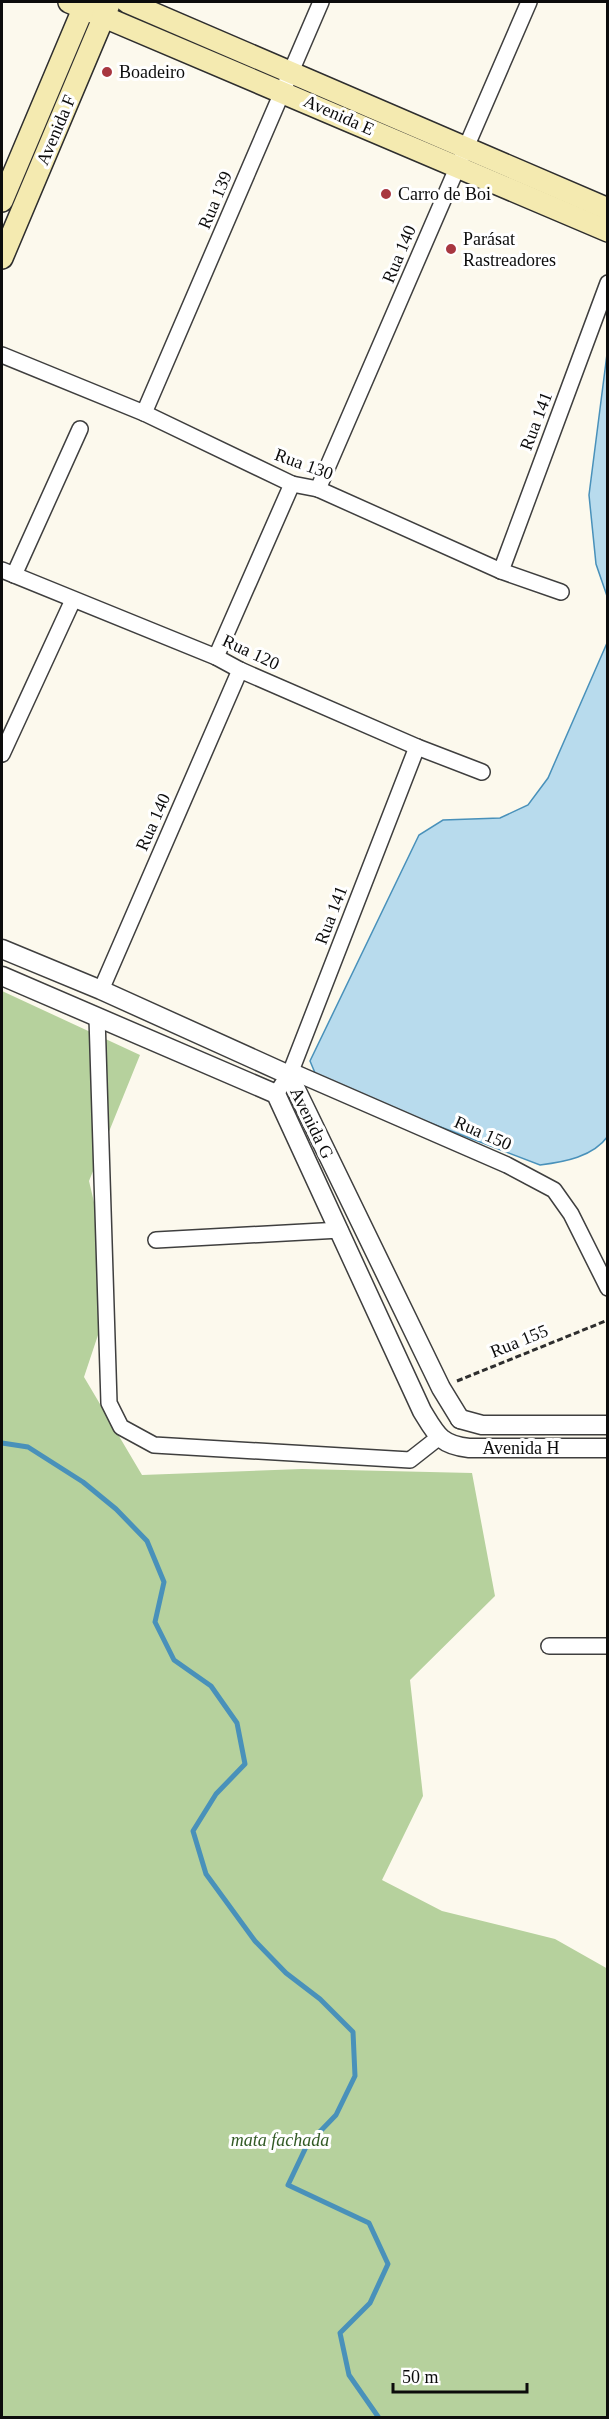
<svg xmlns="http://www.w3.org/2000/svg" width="609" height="2419" viewBox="0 0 609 2419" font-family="Georgia,serif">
	<rect width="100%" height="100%" fill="#fcf9ed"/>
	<!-- forest -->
	<polygon fill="#b6d19d" points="2,991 140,1055 89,1181 114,1287 84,1377 142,1475 302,1469 472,1473 495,1596 410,1680 423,1796 382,1880 442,1911 555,1939 608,1969 607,2417 2,2418"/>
	<!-- water -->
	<g fill="#b8dbed" stroke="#4991ba" stroke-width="1.5">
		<polygon points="607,354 607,596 596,564 589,495"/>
		<path d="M 607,643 L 608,1136 C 593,1157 564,1162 540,1165 L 318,1080 L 310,1061 L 419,835 L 443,820 L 500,818 L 528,805 L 548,778 Z"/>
	</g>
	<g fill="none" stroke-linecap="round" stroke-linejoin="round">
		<!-- stream -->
		<polyline stroke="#4991ba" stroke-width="5" points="2,1443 28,1447 83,1482 116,1509 147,1541 164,1582 155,1622 174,1660 211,1686 237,1723 245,1764 216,1794 193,1831 206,1874 255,1941 286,1973 320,1999 353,2032 355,2076 336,2115 307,2145 288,2185 369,2223 388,2264 370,2303 340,2333 349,2375 379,2418"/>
		<defs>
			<g id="minor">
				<polyline points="2,355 144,413 292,484 318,489 501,571 561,592"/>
				<polyline points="144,413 321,2"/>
				<polyline points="318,489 529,2"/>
				<polyline points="2,570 216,657 240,670 417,747 482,772"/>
				<polyline points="501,571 608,283"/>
				<polyline points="14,575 80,429"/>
				<polyline points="216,657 292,484"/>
				<polyline points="2,754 73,600"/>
				<polyline points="101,990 240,670"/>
				<polyline points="97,1017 109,1403 121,1427 154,1445 410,1460 438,1438"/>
				<polyline points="291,1071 507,1165 554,1190 571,1214 608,1288"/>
				<polyline points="276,1094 291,1071 417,747"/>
				<polyline points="156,1240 340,1230"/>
				<polyline points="549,1646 608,1646"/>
			</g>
			<g id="tertiary">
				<polyline points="2,949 101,990 289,1075 441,1388 460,1419"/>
				<path d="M 2,976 L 276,1094 L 422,1411 C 436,1434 440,1445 469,1448 L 608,1448"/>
				<polyline points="460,1419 482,1425 608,1425"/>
			</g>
			<g id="secondary">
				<polyline points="69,2 608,231"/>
				<polyline points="127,2 608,209"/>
				<polyline points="2,201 86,2"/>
				<polyline points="2,258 110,2"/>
			</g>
		</defs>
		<!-- minor casing -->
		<use href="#minor" stroke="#3f3f3f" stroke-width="18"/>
		<!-- tertiary casing -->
		<use href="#tertiary" stroke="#3f3f3f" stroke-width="21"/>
		<!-- secondary casing -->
		<use href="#secondary" stroke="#2e2e2e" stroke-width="24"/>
		<!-- path -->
		<polyline stroke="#2e2e2e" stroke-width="3" stroke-dasharray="6 3" stroke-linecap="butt" points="457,1381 608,1320"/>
		<!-- minor -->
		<use href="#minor" stroke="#fff" stroke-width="15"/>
		<!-- tertiary -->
		<use href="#tertiary" stroke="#fff" stroke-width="18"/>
		<!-- secondary -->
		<use href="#secondary" stroke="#f4eab0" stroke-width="21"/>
	</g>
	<!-- markers -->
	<g fill="#a83740" stroke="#fff" stroke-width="2">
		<circle cx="107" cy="72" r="6"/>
		<circle cx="386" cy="194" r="6"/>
		<circle cx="451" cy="249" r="6"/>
	</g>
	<g text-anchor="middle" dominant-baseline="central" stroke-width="6" stroke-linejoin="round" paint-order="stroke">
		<!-- poi labels -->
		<g font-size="18" fill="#0c0c0c" stroke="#fff" text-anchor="start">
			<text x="119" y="72">Boadeiro</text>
			<text x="398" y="194">Carro de Boi</text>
			<text x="463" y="239">Parásat<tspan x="463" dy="21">Rastreadores</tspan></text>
		</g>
		<!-- street labels -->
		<g font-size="18" fill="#0c0c0c" stroke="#fff">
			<text transform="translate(339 115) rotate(24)">Avenida E</text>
			<text transform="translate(56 130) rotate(-67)">Avenida F</text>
			<text transform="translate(215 200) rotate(-67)">Rua 139</text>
			<text transform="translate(399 254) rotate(-67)">Rua 140</text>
			<text transform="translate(536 421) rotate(-69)">Rua 141</text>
			<text transform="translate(304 464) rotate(20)">Rua 130</text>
			<text transform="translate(251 652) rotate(25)">Rua 120</text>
			<text transform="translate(153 822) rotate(-66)">Rua 140</text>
			<text transform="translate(331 915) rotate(-69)">Rua 141</text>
			<text transform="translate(312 1123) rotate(64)">Avenida G</text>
			<text transform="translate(483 1133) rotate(24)">Rua 150</text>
			<text transform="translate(519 1341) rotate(-22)">Rua 155</text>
			<text x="521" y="1448">Avenida H</text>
		</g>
		<!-- park labels -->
		<g font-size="18" font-style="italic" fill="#325a25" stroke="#fff">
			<text x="280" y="2140">mata fachada</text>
		</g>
	</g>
	<!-- border -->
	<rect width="609" height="2419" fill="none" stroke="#0c0c0c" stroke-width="6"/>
	<!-- scale -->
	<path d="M393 2383v9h134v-9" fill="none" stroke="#0c0c0c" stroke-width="3"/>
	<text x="402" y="2383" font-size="18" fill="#0c0c0c" stroke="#ffffff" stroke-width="4.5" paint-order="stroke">50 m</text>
</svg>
